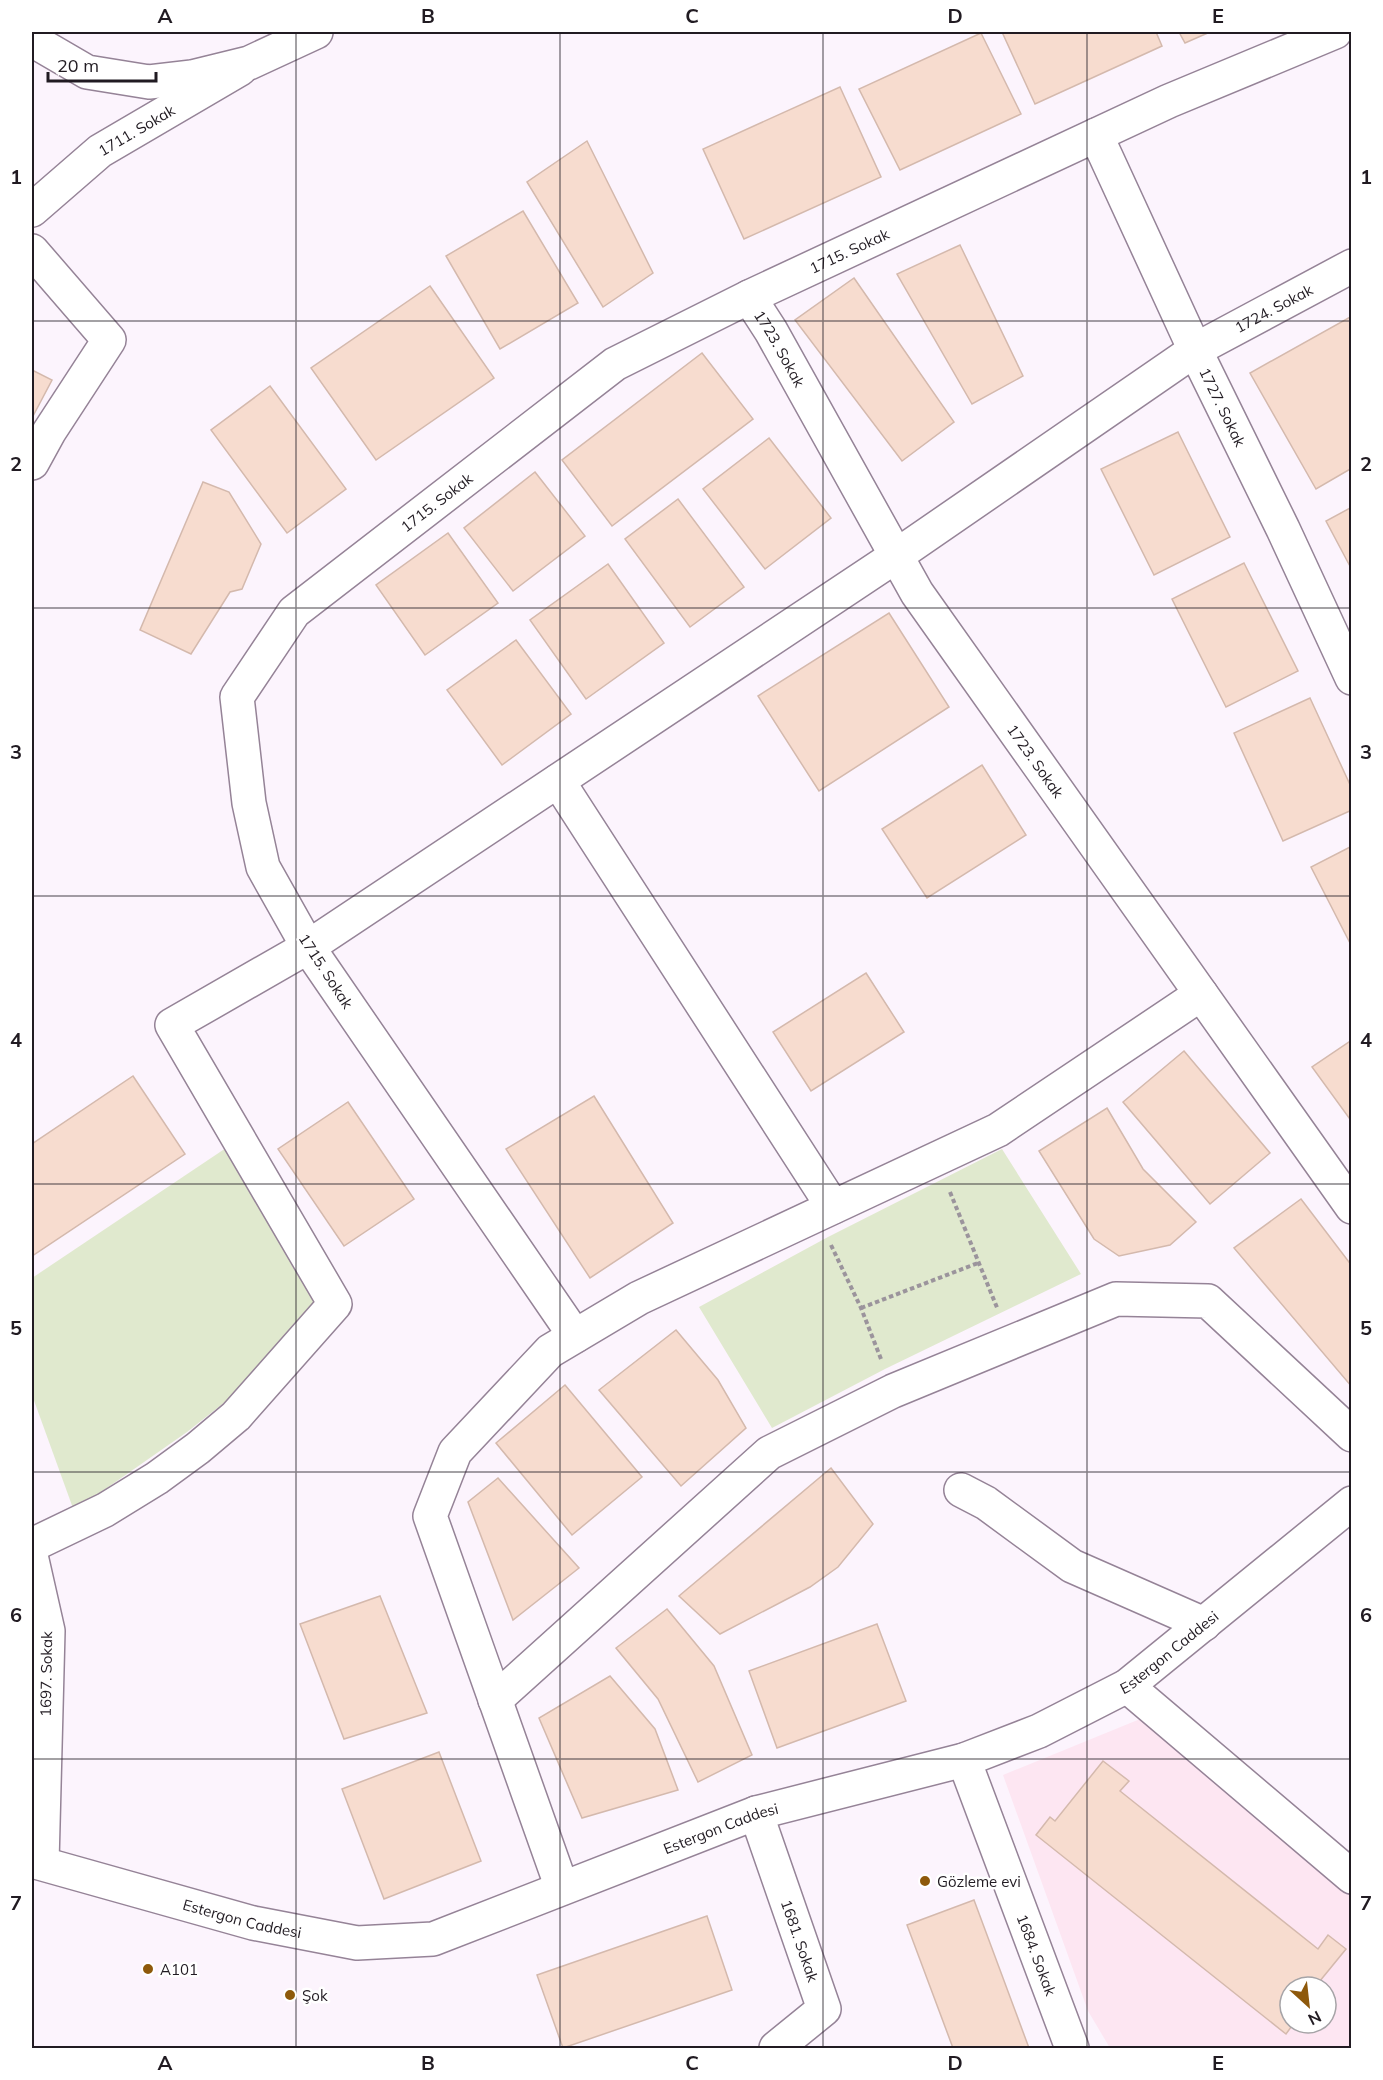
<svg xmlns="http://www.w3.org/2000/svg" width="1383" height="2080" viewBox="0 0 1383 2080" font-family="Mulish,sans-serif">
	<rect width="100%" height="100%" fill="#fcf4fd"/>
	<!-- education -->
	<path fill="#fde6f2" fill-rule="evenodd" d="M 1145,1717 L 1351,1896 L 1351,2048 L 1110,2048 L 1088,2011 L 1003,1775 ZM 1290,1987 L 1326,1987 L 1326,2023 L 1290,2023 Z"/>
	<!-- green -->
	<g fill="#e0e9ce">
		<polygon points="226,1148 328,1299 291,1350 187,1432 74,1511 32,1395 32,1278"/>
		<polygon points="1002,1149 1081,1274 885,1369 772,1428 699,1307 828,1237"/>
	</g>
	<!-- building -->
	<g fill="#f7dccf" stroke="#d4b9ad" stroke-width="1.5">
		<polygon points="1002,32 1156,32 1162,46 1035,104"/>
		<polygon points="1179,32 1210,32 1185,43"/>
		<polygon points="981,33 1021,114 900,170 859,89"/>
		<polygon points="840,87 881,177 744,239 703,149"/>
		<polygon points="587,141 653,273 603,307 527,182"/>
		<polygon points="523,211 578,303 500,349 446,256"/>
		<polygon points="960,245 1023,376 972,404 897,274"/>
		<polygon points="854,278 954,422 902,461 795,320"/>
		<polygon points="430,286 494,378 376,460 311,368"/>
		<polygon points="1352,316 1352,468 1316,489 1250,373"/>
		<polygon points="702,353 753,419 612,526 562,460"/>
		<polygon points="32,370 52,380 32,418"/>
		<polygon points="270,386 346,489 287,533 211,430"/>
		<polygon points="1178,432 1230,537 1154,575 1101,469"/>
		<polygon points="769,438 831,518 765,569 703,489"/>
		<polygon points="535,472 585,536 513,591 464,528"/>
		<polygon points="203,482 229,492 261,544 242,589 230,592 191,654 140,630"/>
		<polygon points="678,499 744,587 690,627 625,539"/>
		<polygon points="1352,507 1352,570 1326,521"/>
		<polygon points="448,533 498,603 425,655 376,585"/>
		<polygon points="1244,563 1298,671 1226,707 1172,599"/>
		<polygon points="608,564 664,643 586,699 530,620"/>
		<polygon points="889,613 949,707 819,791 758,696"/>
		<polygon points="516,640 571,714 502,765 447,690"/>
		<polygon points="1310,698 1352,789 1352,810 1283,841 1234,733"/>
		<polygon points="982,765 1026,835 927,898 882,829"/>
		<polygon points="1352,846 1352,947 1311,867"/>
		<polygon points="866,973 904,1032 811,1091 773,1032"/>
		<polygon points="1352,1040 1352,1122 1312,1067"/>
		<polygon points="1184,1051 1270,1153 1210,1204 1123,1102"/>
		<polygon points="133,1076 185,1154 32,1256 32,1144"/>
		<polygon points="594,1096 673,1223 590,1278 506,1149"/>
		<polygon points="348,1102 414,1199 344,1246 278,1149"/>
		<polygon points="1107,1108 1143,1169 1196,1222 1170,1245 1119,1256 1094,1239 1039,1151"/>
		<polygon points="1301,1199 1352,1266 1352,1387 1234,1248"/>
		<polygon points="676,1330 718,1380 746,1428 681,1486 599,1390"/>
		<polygon points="565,1385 642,1477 572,1535 496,1443"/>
		<polygon points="831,1468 873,1524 838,1567 810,1587 720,1634 679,1596"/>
		<polygon points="498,1478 579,1568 513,1620 468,1502"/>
		<polygon points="380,1596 427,1713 344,1739 300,1624"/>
		<polygon points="667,1609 714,1666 752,1755 698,1782 658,1699 616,1648"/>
		<polygon points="877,1624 906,1701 777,1748 749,1671"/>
		<polygon points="610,1676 655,1729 678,1790 582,1818 539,1718"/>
		<polygon points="439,1752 481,1861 384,1899 342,1789"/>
		<polygon points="1103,1761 1129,1781 1120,1791 1318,1949 1328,1935 1346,1949 1315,1987 1290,1987 1290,2023 1294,2023 1286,2034 1036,1835 1050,1817 1055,1821"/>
		<polygon points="974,1900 1029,2048 953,2048 907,1925"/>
		<polygon points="707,1916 732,1990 563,2048 537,1975"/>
	</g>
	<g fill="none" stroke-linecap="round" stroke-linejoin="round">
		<defs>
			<g id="street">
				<path id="s1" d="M 1096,135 L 1195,350 L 1283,529 L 1352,678"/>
				<path id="s2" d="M 32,210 L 100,151 L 240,69"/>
				<polyline points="32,251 109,340 49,432 32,463"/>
				<path id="s3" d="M 749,297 L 771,331 L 917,593 L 1352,1207"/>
				<polyline points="558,781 833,1207"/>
				<path id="s4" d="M 575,1336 L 308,947 L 263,867 L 249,803 L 237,697 L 294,612 L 615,364 L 749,297 L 1169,101 L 1335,32"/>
				<polyline points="961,1490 986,1503 1072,1566 1204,1624"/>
				<path id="s5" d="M 32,1545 L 105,1510 L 157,1478 L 198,1448 L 236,1416 L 335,1304 L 172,1025 L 308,947 L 896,556 L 1195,350 L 1352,266"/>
				<polyline points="32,1560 48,1631 42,1863"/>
				<polyline points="1127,1686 1352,1877"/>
				<polyline points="495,1700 769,1453 893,1391 1116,1299 1208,1301 1352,1435"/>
				<path id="s6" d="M 964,1760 L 1072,2048"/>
				<path id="s7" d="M 756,1813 L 824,2009 L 776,2048"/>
				<polyline points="562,1888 430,1516 455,1452 550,1351 639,1298 998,1130 1201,994"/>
			</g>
			<g id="secondary">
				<polyline points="32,40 87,72 149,82 192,77 249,63 316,32"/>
				<path id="s8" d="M 32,1861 L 253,1923 L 357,1943 L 433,1939 L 756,1813 L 964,1760 L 1039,1731 L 1127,1686 L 1352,1503"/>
			</g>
		</defs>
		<!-- street casing -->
		<use href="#street" stroke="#958397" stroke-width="36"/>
		<!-- secondary casing -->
		<use href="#secondary" stroke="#958397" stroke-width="36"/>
		<!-- path -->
		<g stroke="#9b949c" stroke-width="4" stroke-dasharray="4.5 3" stroke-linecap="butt">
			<polyline points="950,1192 998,1310"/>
			<polyline points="831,1245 861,1308 881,1359"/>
			<polyline points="861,1308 978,1263"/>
		</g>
		<!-- street -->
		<use href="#street" stroke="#fff" stroke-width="33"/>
		<!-- secondary -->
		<use href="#secondary" stroke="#fff" stroke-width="33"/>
	</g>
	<!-- grid -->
	<path fill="none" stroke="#211b22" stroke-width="1.5" stroke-opacity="0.55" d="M 296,32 L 296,2048M 560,32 L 560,2048M 823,32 L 823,2048M 1087,32 L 1087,2048M 32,321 L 1352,321M 32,608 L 1352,608M 32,896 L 1352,896M 32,1184 L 1352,1184M 32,1472 L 1352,1472M 32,1759 L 1352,1759"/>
	<!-- markers -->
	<g fill="#8e590b" stroke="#fff" stroke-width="2">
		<circle cx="925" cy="1881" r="6"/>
		<circle cx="148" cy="1969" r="6"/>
		<circle cx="290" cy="1995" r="6"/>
	</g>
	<g text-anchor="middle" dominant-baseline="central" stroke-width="5" stroke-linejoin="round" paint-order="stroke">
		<!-- street labels -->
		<g font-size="15" fill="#211b22" stroke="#fff">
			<text stroke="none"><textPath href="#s2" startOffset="132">1711. Sokak</textPath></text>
			<text stroke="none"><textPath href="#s4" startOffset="1504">1715. Sokak</textPath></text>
			<text stroke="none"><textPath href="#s5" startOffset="2030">1724. Sokak</textPath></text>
			<text stroke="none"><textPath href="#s3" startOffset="60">1723. Sokak</textPath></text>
			<text stroke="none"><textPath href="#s1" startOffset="300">1727. Sokak</textPath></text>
			<text stroke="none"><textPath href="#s4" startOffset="1018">1715. Sokak</textPath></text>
			<text stroke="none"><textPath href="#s3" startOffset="546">1723. Sokak</textPath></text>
			<text transform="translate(326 971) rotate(57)">1715. Sokak</text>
			<text stroke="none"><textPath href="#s8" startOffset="1206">Estergon Caddesi</textPath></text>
			<text transform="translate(46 1674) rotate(-89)">1697. Sokak</text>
			<text stroke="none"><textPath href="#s8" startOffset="720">Estergon Caddesi</textPath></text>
			<text stroke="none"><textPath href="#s8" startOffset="218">Estergon Caddesi</textPath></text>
			<text stroke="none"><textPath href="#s7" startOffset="135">1681. Sokak</textPath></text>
			<text stroke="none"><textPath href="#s6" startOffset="208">1684. Sokak</textPath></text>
		</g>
		<!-- poi labels -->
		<g font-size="15" fill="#211b22" stroke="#fff" text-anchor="start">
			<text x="937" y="1881">Gözleme evi</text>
			<text x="160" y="1969">A101</text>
			<text x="302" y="1995">Şok</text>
		</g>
	</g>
	<!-- border -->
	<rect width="1383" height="2080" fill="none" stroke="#ffffff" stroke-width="66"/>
	<!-- north arrow -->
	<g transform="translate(1308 2005) rotate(153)"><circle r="28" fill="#ffffff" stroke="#a6a4a7" stroke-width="1.5"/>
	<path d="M0-4.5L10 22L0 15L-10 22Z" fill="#8e590b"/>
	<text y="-9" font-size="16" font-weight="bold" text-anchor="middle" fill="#211b22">N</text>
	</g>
	<!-- scale -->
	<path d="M48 72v9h108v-9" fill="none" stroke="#211b22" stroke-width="3"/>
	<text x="57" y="72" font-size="18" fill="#211b22" stroke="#ffffff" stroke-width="4.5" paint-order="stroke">20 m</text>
	<rect x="33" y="33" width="1317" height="2014" fill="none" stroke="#211b22" stroke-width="2"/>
	<g font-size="20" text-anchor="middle" font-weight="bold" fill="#211b22">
		<text x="165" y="23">A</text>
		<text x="428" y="23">B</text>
		<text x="692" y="23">C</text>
		<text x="955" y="23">D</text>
		<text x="1218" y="23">E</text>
		<text x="16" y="184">1</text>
		<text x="1366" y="184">1</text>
		<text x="16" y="471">2</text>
		<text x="1366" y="471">2</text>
		<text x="16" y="759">3</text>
		<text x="1366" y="759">3</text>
		<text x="16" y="1047">4</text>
		<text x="1366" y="1047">4</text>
		<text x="16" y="1335">5</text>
		<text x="1366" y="1335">5</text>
		<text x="16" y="1622">6</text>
		<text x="1366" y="1622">6</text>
		<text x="16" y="1910">7</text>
		<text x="1366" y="1910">7</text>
		<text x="165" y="2070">A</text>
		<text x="428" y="2070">B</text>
		<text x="692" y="2070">C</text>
		<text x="955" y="2070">D</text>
		<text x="1218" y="2070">E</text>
	</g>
</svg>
